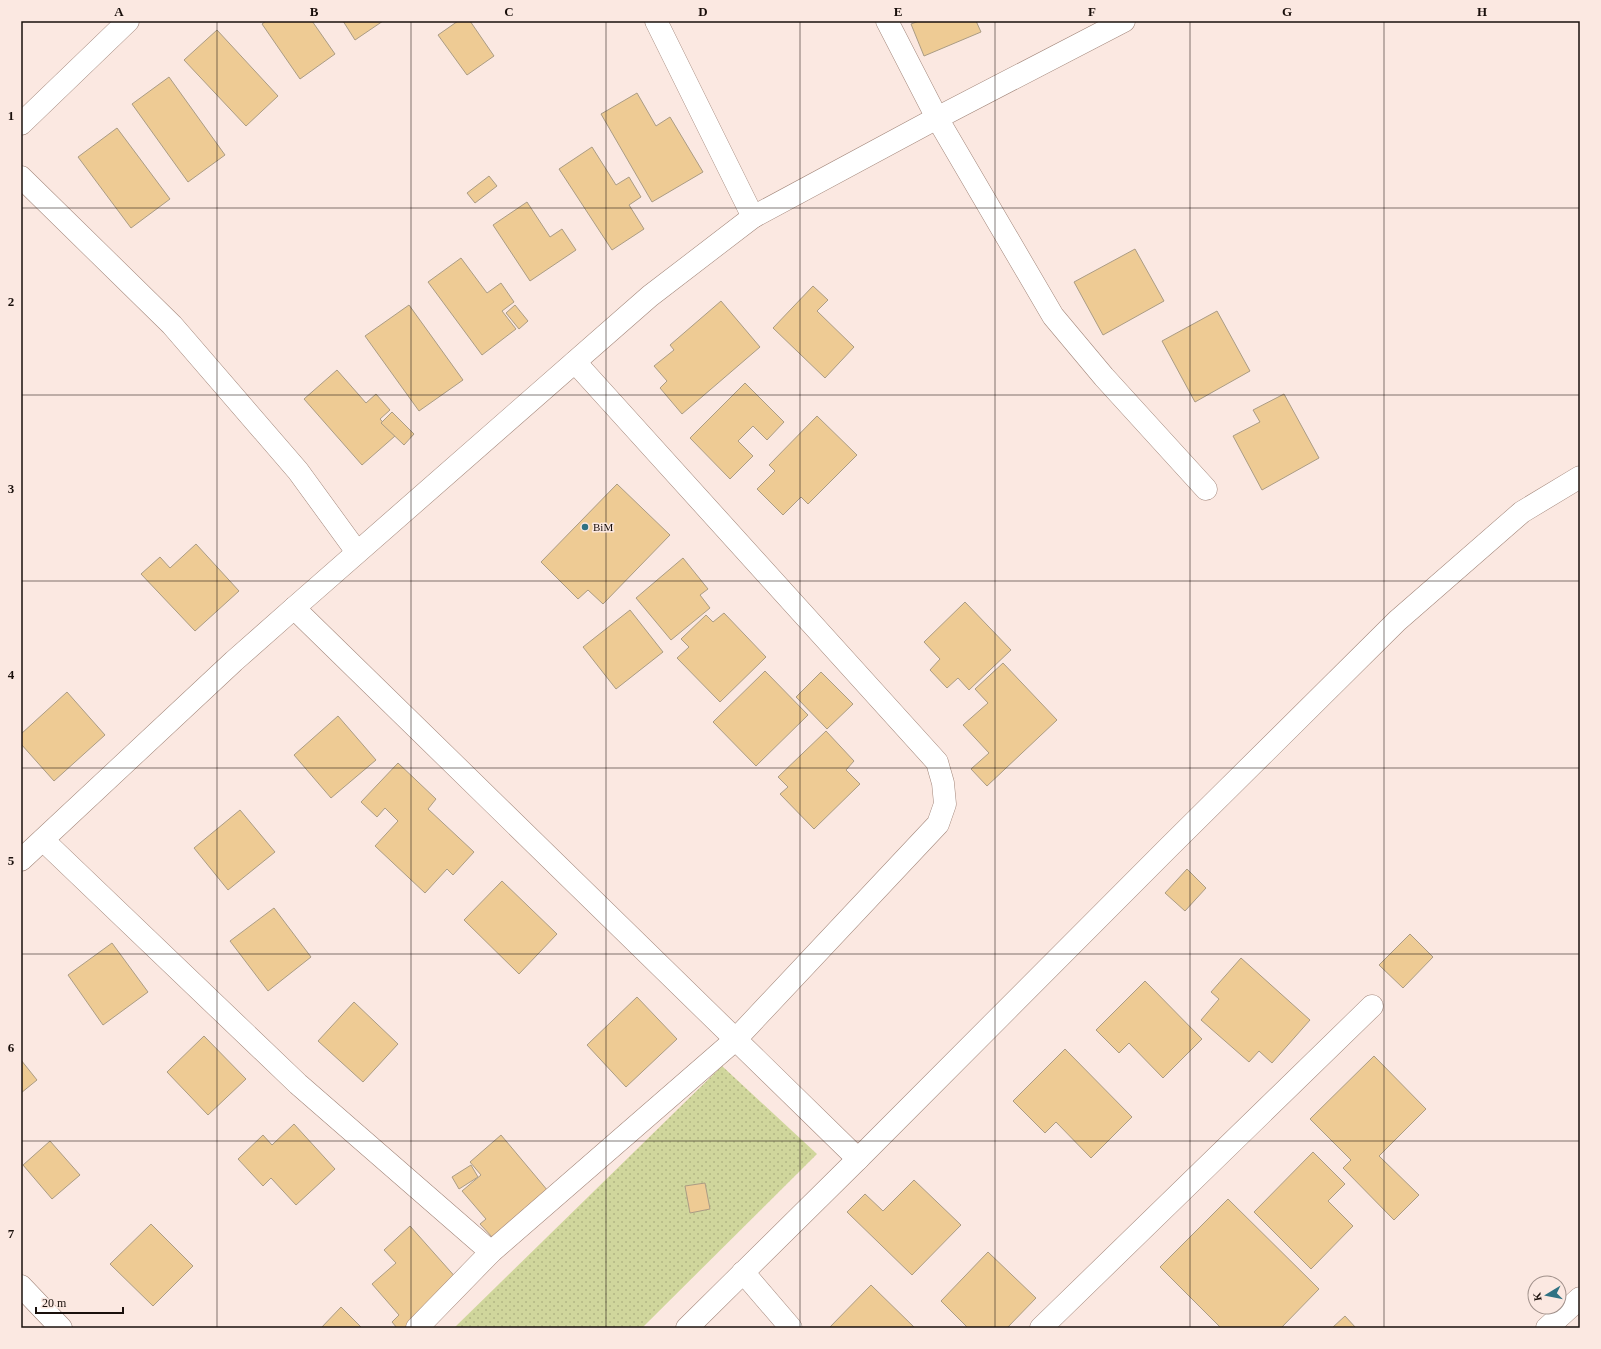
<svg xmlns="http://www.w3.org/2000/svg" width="1601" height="1349" font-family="'Times New Roman',serif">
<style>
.grass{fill:url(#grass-dots)}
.building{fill:#eecb94;stroke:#ab9c84}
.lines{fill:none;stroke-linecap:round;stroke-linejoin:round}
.minor-casing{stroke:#a2867a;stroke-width:23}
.major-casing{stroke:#a2867a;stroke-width:23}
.minor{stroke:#fff;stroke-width:22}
.major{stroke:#fff;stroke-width:22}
.grid{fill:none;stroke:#190f0b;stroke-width:1;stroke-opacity:0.55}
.poi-dot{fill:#2f7283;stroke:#fbe8e1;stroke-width:1.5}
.labels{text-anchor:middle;stroke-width:3;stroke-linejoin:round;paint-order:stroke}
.poi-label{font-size:11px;fill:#190f0b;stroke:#fbe8e1;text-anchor:start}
.neatline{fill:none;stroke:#190f0b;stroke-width:1.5}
.grid-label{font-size:13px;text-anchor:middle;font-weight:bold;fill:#190f0b}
</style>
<defs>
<pattern id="grass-dots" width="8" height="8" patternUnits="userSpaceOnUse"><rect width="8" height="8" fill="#d0d69c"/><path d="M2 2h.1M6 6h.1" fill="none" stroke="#b2b685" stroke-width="1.8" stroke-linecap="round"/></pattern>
</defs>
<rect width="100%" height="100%" fill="#fbe8e1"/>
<path class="grass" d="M722,1066L817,1154L642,1328H454Z"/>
<g class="building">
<path d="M266,21H312L335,54L300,79L262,24Z"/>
<path d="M343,21H383L355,40Z"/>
<path d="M458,21H470L494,56L467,75L438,35Z"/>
<path d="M919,21H976L981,32L924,56L911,24Z"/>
<path d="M217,30L278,96L246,126L184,60Z"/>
<path d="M169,77L225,155L188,182L132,104Z"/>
<path d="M637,93L656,126L670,117L703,172L652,202L601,114Z"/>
<path d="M117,128L170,199L131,228L78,157Z"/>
<path d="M592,147L616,185L629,177L641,197L629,205L644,229L612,250L559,169Z"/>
<path d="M489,176L497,186L475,203L467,193Z"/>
<path d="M527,202L550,237L562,229L576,250L530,281L493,225Z"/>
<path d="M1135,249L1164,301L1103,335L1074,282Z"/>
<path d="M461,258L487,293L501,283L514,302L502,311L516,329L482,355L428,282Z"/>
<path d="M813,286L828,300L817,311L854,347L825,378L773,328Z"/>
<path d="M721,301L760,347L682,414L660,388L667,381L654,366L674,350L670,345Z"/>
<path d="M409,305L463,380L419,411L365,336Z"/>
<path d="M515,305L528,321L519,329L506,313Z"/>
<path d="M1217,311L1250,371L1195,402L1162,341Z"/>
<path d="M337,370L366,403L376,394L390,410L380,419L395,436L362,465L304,399Z"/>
<path d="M745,383L784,422L767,440L753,426L738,441L753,456L730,479L690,438Z"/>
<path d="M1284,394L1319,458L1262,490L1233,436L1260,422L1253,410Z"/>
<path d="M392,412L414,434L404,445L381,423Z"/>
<path d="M817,416L857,455L808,504L801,497L783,515L757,489L775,471L769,465Z"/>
<path d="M617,484L670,535L603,604L588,590L578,599L541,562Z"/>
<path d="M196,544L239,591L195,631L141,574L160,557L170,568Z"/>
<path d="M683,558L708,589L700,595L710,608L671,640L636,598Z"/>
<path d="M965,602L1011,650L969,690L958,678L947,688L930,670L940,659L924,642Z"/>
<path d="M630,610L663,652L616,689L583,647Z"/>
<path d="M724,613L766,657L720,702L677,658L689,647L681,639L706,615L713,622Z"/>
<path d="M1003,663L1057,720L987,786L971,769L989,753L963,725L988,703L975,689Z"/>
<path d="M765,671L808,715L756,766L713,722Z"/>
<path d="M821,672L853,704L827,729L796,697Z"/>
<path d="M67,692L105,735L54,781L21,744V734Z"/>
<path d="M338,716L376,760L331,798L294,755Z"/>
<path d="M826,731L854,761L846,770L860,784L814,829L780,794L788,787L778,777Z"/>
<path d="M398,763L436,799L428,809L474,852L453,875L447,869L425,893L375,846L398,821L385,808L377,817L361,802Z"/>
<path d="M240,810L275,852L228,890L194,848Z"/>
<path d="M1187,869L1206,888L1185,911L1165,893Z"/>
<path d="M502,881L557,934L519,974L464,920Z"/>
<path d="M274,908L311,957L268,991L230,941Z"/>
<path d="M1410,934L1433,957L1403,988L1379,965Z"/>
<path d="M112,943L148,992L103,1025L68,975Z"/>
<path d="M1241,958L1310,1020L1272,1063L1259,1051L1249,1062L1201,1020L1219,999L1211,992Z"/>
<path d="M1145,981L1202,1039L1163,1078L1129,1043L1119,1053L1096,1030Z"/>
<path d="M637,997L677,1039L626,1087L587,1045Z"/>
<path d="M354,1002L398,1044L363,1082L318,1041Z"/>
<path d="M204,1036L246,1079L208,1115L167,1072Z"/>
<path d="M1065,1049L1132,1117L1091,1158L1056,1122L1045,1133L1013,1101Z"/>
<path d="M1374,1056L1426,1109L1379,1156L1419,1195L1394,1220L1343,1168L1351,1160L1310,1119Z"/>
<path d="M21,1060L37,1080L21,1093Z"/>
<path d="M294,1124L335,1169L296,1205L271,1178L263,1186L238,1159L263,1135L272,1145Z"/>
<path d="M501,1135L548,1191L493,1238L480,1224L486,1219L462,1191L481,1175L470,1162Z"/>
<path d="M50,1141L80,1175L52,1199L23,1165Z"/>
<path d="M1313,1152L1345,1184L1328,1201L1353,1226L1311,1269L1254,1212Z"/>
<path d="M471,1165L478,1177L459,1189L452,1177Z"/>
<path d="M914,1180L961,1225L912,1275L847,1212L865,1194L883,1211Z"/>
<path d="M705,1183L710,1209L690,1213L685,1186Z"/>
<path d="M1228,1199L1319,1289L1281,1328H1221L1160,1267Z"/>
<path d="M151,1224L193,1266L153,1306L110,1264Z"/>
<path d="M410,1226L458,1280L422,1328H397L392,1322L399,1315L372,1284L396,1263L384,1250Z"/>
<path d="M988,1252L1036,1298L1007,1328H968L941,1301Z"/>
<path d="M871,1285L915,1328H829Z"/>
<path d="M341,1307L362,1328H321Z"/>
<path d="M1345,1316L1356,1328H1332Z"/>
</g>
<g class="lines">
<g class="minor-casing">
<g id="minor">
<path d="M656,21L753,217"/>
<path d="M887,21L937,118L1053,316L1104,377L1206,489"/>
<path d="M21,124L128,21"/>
<path d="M21,177L172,325L298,471L357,552"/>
<path d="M294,608L858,1159"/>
<path d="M43,840L298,1084L491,1252"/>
<path d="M21,860L234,661L294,608L650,296L753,217L937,118L1124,21"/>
<path d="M743,1272L791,1328"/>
<path d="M417,1328L491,1252L735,1040L938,824L945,804L943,783L937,762L575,362"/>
<path d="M687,1328L858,1159L1168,848L1397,621L1522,512L1580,477"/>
<path d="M1041,1328L1372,1006"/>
<path d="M1547,1328L1580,1298"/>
</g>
</g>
<g class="major-casing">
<path id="major" d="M21,1286L61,1328"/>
</g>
<use href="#minor" class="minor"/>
<use href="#major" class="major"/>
</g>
<path class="grid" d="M217,21V1328M411,21V1328M606,21V1328M800,21V1328M995,21V1328M1190,21V1328M1384,21V1328M21,208H1580M21,395H1580M21,581H1580M21,768H1580M21,954H1580M21,1141H1580"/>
<circle class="poi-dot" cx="585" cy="527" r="4"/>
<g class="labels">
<g class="poi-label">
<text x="593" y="531">BiM</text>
</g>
</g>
<rect width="1601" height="1349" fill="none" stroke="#fbe8e1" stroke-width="44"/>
<g transform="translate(1547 1295) rotate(260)"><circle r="19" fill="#fbe8e1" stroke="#a1918b"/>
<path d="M0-3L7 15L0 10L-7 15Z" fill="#2f7283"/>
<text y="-6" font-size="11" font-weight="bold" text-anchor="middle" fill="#190f0b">K</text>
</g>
<path d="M36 1307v6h87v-6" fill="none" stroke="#190f0b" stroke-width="2"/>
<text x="42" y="1307" font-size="12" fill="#190f0b" stroke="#fbe8e1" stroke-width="3" paint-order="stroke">20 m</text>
<rect x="22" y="22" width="1557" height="1305" class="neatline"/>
<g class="grid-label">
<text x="119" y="16">A</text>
<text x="314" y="16">B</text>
<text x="509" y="16">C</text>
<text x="703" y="16">D</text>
<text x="898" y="16">E</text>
<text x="1092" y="16">F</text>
<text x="1287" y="16">G</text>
<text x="1482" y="16">H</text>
<text x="11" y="120">1</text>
<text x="11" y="306">2</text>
<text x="11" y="493">3</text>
<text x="11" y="679">4</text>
<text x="11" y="865">5</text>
<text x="11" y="1052">6</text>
<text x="11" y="1238">7</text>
</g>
</svg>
